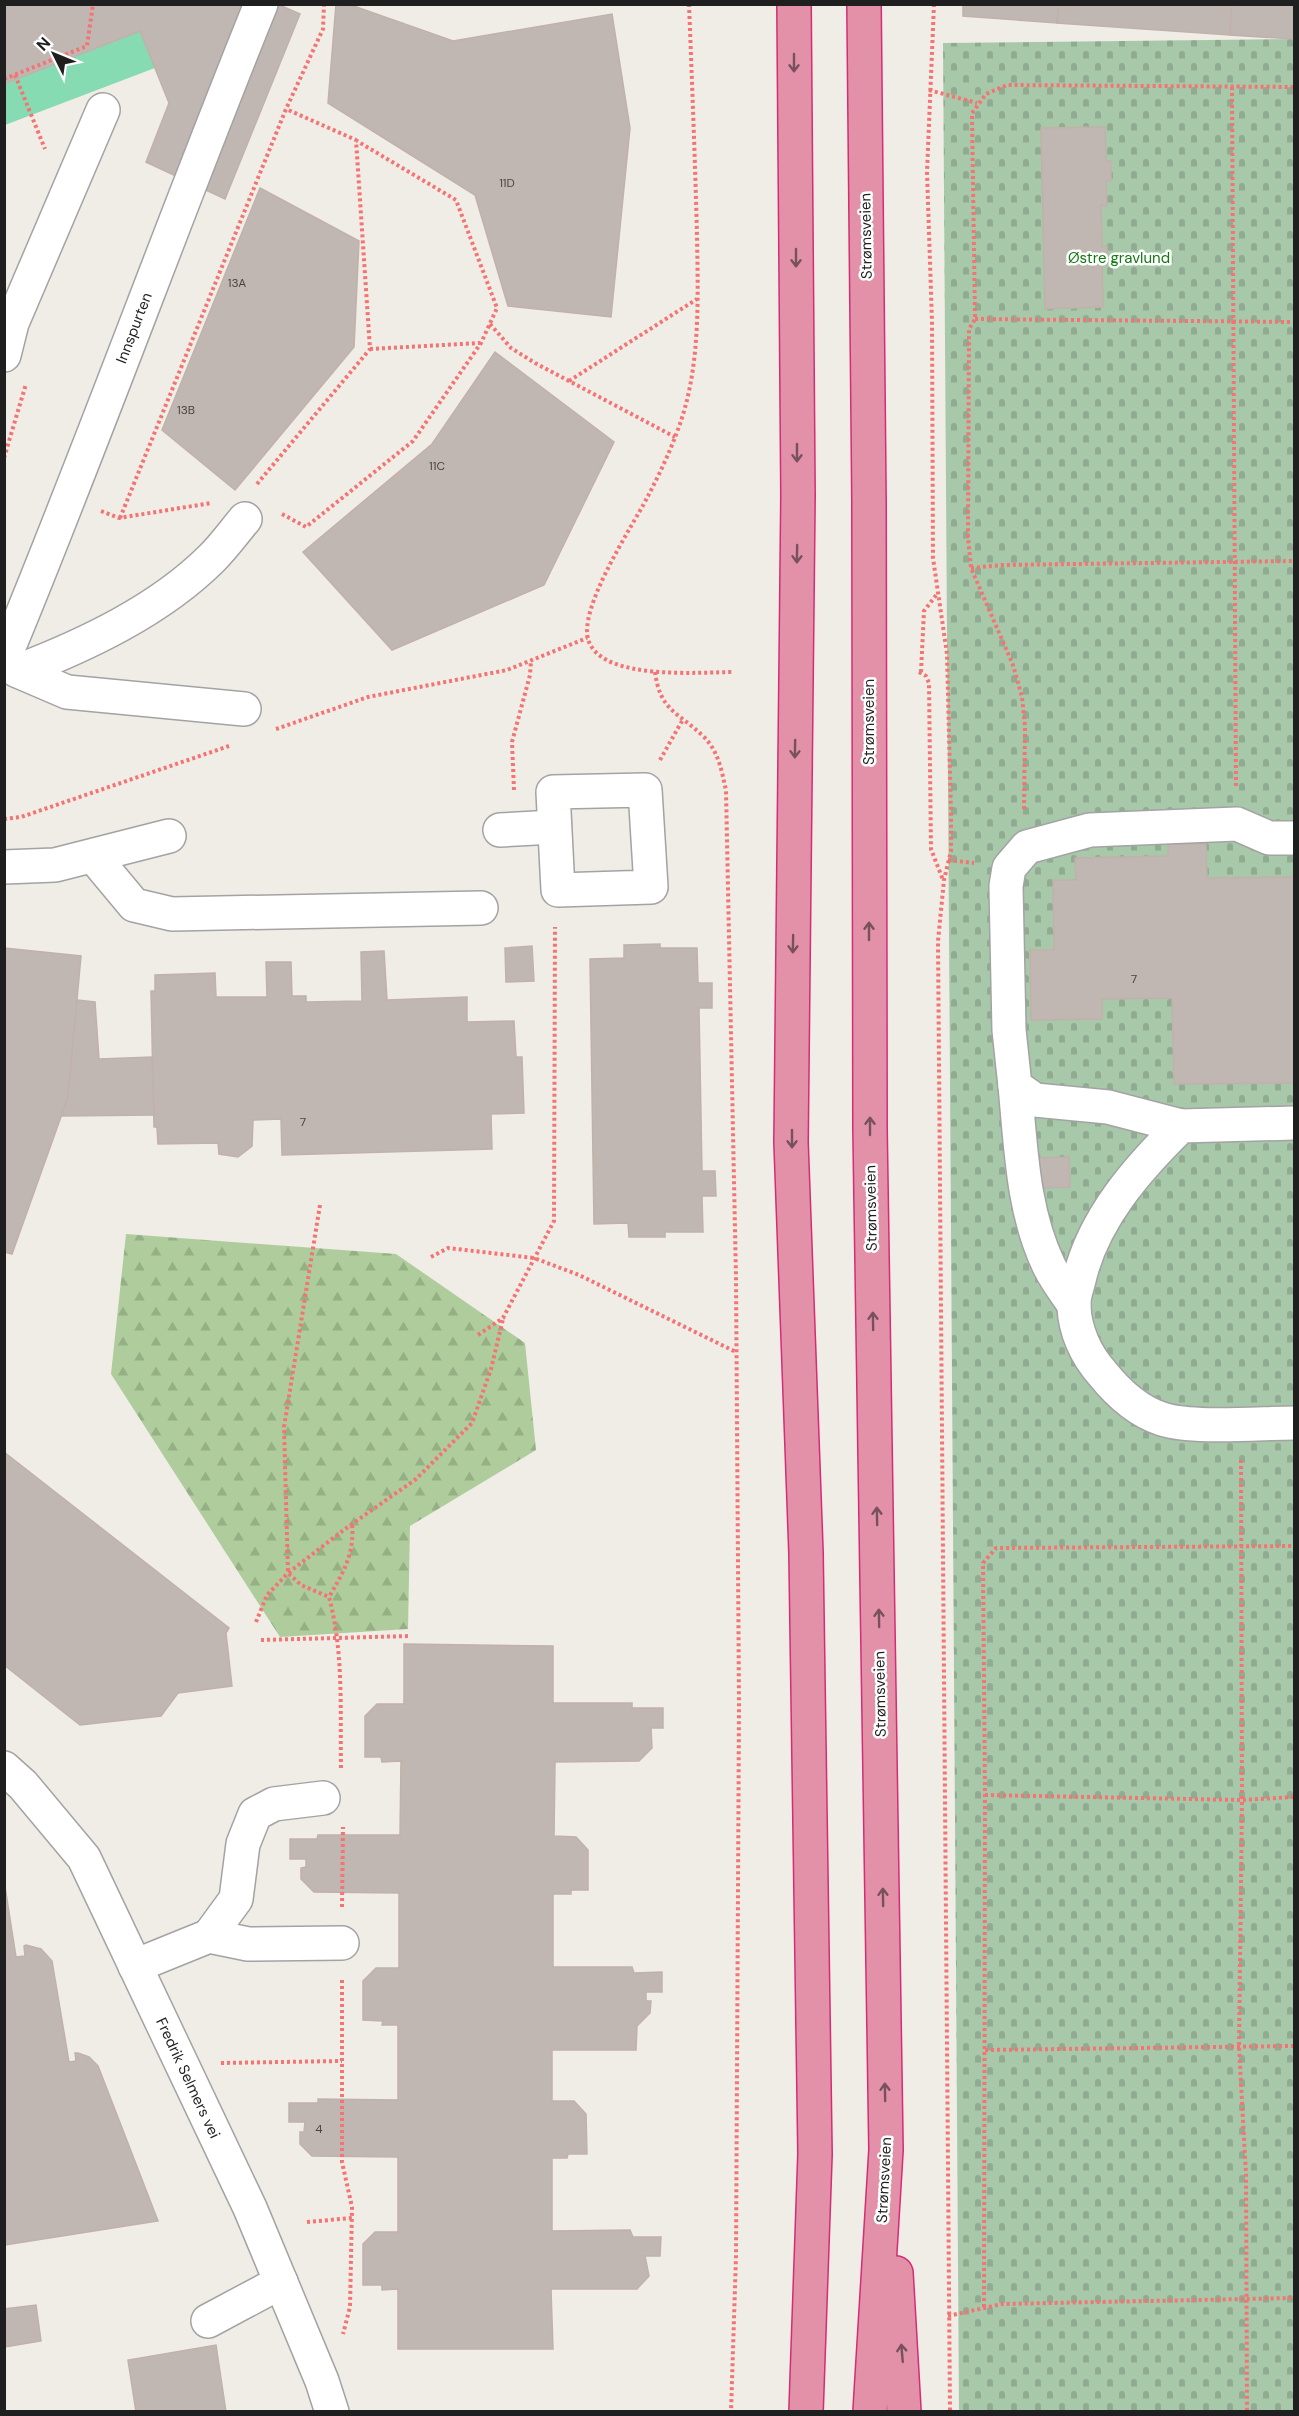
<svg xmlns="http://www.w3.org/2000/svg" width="1299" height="2416" font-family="'DM Sans',sans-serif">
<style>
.forest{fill:url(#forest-firs)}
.cemetery{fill:url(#cemetery-stones)}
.pitch{fill:#87dbb3}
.building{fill:#c0b7b3;stroke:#c1b1a9;stroke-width:1.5}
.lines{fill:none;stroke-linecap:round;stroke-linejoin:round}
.minor-casing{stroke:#a3a3a3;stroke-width:36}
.highway-casing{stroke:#d42d75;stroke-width:36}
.path{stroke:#f47473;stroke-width:4;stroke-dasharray:3 3;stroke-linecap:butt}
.minor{stroke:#fff;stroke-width:33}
.highway{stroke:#e391a8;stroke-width:33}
.oneway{stroke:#77525d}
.labels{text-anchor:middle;stroke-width:5;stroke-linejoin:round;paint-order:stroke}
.number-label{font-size:12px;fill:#474544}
.street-label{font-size:15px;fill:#1f1f1f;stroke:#fff}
.park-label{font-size:15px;fill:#117a10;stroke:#fff}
</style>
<defs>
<pattern id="forest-firs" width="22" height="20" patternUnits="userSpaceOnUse" patternTransform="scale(1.5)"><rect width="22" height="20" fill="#afcd9c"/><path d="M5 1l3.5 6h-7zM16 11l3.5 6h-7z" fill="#96b086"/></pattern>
<pattern id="cemetery-stones" width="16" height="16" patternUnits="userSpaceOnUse" patternTransform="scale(1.5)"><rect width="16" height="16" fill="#a8c8aa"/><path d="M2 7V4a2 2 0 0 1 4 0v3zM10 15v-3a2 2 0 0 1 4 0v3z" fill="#90ab92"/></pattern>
</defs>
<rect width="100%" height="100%" fill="#f0ece6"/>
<path class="forest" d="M126,1234L396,1254L525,1343L536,1450L410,1526L408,1629L280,1637L111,1374Z"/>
<path class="cemetery" d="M1294,39V2411H959L943,43Z"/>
<path class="pitch" d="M5,5L257,29L5,125Z"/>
<g class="building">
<path d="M4,4H277L300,14L225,199L146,162L169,103L140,31L4,84Z"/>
<path d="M336,4H348L453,41L612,14L630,128L611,317L508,306L475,195L328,103Z"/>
<path d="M963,4H1059L1057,23L963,16Z"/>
<path d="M1059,4H1232L1230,35L1057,23Z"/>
<path d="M1232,4H1294V39L1230,35Z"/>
<path d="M1105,127L1106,161H1111V181H1106L1107,206L1101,205L1102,246H1107L1108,263L1102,264L1103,307L1045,309L1041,128Z"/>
<path d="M260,188L359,241L354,347L235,490L162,430Z"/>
<path d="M495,352L614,442L544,585L392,650L303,552L432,444Z"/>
<path d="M1168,844H1206L1207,878L1294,877V1083L1174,1084L1172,998L1102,999V1019L1031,1020L1030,950H1054L1053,880H1076L1075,858L1168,856Z"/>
<path d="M660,944V948H697L698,983H712V1008H699L702,1171H715L716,1196H702L703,1232H665V1237H629L628,1223L594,1224L590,959L624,958V945Z"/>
<path d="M532,946L534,981L506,982L505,948Z"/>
<path d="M4,948L81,956L68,1097L12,1254L4,1252Z"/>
<path d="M384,951L387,1000L467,997V1022L514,1021L516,1057H522L524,1113L491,1114L492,1149L282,1155L281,1119L253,1120L252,1146L238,1157L219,1154L218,1143L158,1144L157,1127H154L151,991H155V975L215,973L216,997H267L266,962H291L292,996H306V1002L362,1001L361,952Z"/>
<path d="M77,1000L95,1002L99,1059L152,1057L154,1115L61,1116L68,1097Z"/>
<path d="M1069,1157L1070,1187L1040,1188L1039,1158Z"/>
<path d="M4,1452L229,1628L226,1633L232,1686L178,1693L161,1716L80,1725L4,1665Z"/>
<path d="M404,1644L553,1646V1703H632V1708H663V1728H651L652,1748L639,1761L555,1762L554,1836L576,1837L588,1850V1890H571V1894H553V1967H632L634,1973L662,1972V1992H646V2001H651L650,2013L637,2026L636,2050H552V2101H574L586,2114L587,2154H568L567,2158H552V2231L630,2230L633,2237H661L660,2256H645L649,2276L637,2289H551L553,2349H398V2289L382,2290V2285H363V2244L375,2232H398V2157L312,2156L300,2144V2132H304L305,2122H289V2103H318V2099L398,2100V2025H382L383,2021L363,2020V1981L376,1968H399V1893L314,1892L301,1879V1868L306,1867V1859H290V1839H317L318,1835H400L401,1761L382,1762L381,1757H365V1716L377,1704H404Z"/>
<path d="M4,1880L16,1957L25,1956L24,1946L26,1945L41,1949L52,1961L69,2062L76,2061L75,2053H78L89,2057L98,2066L158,2221L4,2245Z"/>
<path d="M36,2305L41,2341L4,2347V2309Z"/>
<path d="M216,2345L226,2412H136L128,2360Z"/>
</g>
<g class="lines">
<g class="minor-casing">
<g id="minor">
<path d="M4,355L12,323L103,110"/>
<path d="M4,650L11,642C98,431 175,216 261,4"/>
<path d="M4,664L18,671C86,645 160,610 212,558C224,546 234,532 245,519"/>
<path d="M18,671L67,692L244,709"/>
<path d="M645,790L651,887L558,890L553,792Z"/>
<path d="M500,830L554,827"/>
<path d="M94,857L134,905L172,914L481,908"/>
<path d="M4,867L55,865L169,836"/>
<path d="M1015,1086C1021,1146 1022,1210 1049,1266C1056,1280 1066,1293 1074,1305"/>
<path d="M1294,1123L1181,1126C1137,1169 1093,1219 1079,1280C1077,1288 1073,1298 1074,1307C1075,1331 1086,1355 1102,1373C1118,1393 1137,1411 1162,1419C1192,1429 1261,1423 1294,1423"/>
<path d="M1181,1126L1108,1107L1035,1100L1015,1086L1009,1030L1006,886L1009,868L1027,847L1090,830L1237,824L1269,838H1294"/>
<path d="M4,1768L23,1785L84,1858L250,2208L322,2381L332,2412"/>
<path d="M209,1936L236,1899L243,1844L255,1814L274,1804L323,1798"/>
<path d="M135,1966L209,1936L248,1944L342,1943"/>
<path d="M208,2321L281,2282"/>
</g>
</g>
<g class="highway-casing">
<g id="highway">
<path d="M794,4L798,495L791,1142L806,1553L815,2154L806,2412"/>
<path d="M864,4L869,501L870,1129L886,2150L870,2412"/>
<path d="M896,2273L904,2412"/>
</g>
</g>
<g class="path">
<path d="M689,4C692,81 695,158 697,235C698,300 701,370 677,432C669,454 658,477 647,498C632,527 576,611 589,642C605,681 700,672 734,672"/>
<path d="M934,4L927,172L932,322L933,558L947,654L951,813V851L944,880L938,941L950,2412"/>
<path d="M15,75L45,149"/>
<path d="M4,79L87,46L93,4"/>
<path d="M1232,87L1236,788"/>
<path d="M929,90L977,103"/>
<path d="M975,319L1294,322"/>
<path d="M490,324L511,348L535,363L675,437"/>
<path d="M370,349L480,343"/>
<path d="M569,381L697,299"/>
<path d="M4,458L26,384"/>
<path d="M257,484L370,349L356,140L286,109"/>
<path d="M101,511L119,518L211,503"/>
<path d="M282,514L306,527L413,441L481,343L497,308L456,200L357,141"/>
<path d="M120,518L286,109L323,29L324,4"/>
<path d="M971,568L1002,565L1294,561"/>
<path d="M655,672C660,711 678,712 703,736C718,750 722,771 726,791L736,1278L739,1705L736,2256L731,2412"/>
<path d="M919,672L926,676L929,683L931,849L943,880"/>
<path d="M921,672L924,611L937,594"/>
<path d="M276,729L368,697L507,670L587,638"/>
<path d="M660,760L682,721"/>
<path d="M514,790L512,742L530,675L531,661"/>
<path d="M1024,809L1025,726L1022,697L1013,665L971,568L968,537L969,329L975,319L972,113L986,94L1007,85L1294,87"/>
<path d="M4,819L21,817L229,746"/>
<path d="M948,860L974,863"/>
<path d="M320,1205L284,1427L288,1573L301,1585L329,1597"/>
<path d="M431,1257L448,1248L534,1258L579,1275L736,1352"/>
<path d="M478,1335L503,1318L554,1221L555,927"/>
<path d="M1241,1460L1242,1800L1239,2046L1246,2175L1247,2412"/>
<path d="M256,1622L267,1595L288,1573L345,1529L416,1479L472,1423L491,1369L503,1319"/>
<path d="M261,1640L410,1636"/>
<path d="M341,1768C340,1711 344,1653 329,1597C343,1573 355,1553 352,1524"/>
<path d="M985,1795L1242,1800L1294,1797"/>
<path d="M342,1907L343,1827"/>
<path d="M342,1980V2162L352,2207L350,2307L343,2334"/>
<path d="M985,2050L1294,2046"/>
<path d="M221,2063L342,2061"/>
<path d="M307,2222L352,2218"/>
<path d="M984,2307L985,1795L983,1563L996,1548L1294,1546"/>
<path d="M948,2316L1002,2304L1294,2298"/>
</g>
<use href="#minor" class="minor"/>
<use href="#highway" class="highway"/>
</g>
<defs><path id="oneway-shaft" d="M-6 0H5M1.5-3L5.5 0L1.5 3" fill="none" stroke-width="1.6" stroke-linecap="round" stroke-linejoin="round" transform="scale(1.5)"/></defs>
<g class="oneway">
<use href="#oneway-shaft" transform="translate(794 63) rotate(90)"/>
<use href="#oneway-shaft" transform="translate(796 258) rotate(90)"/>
<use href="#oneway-shaft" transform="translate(797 453) rotate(90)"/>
<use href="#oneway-shaft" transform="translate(797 554) rotate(91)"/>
<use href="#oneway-shaft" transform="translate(795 749) rotate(91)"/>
<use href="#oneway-shaft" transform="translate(869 931) rotate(-90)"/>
<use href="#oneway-shaft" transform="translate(793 944) rotate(91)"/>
<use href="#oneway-shaft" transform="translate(870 1126) rotate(-90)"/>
<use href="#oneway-shaft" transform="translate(792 1139) rotate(90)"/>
<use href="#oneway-shaft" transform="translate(873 1321) rotate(-91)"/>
<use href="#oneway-shaft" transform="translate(877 1516) rotate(-91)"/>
<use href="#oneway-shaft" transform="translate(879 1618) rotate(-91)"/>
<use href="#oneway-shaft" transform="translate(883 1897) rotate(-91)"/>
<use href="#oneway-shaft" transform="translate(885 2092) rotate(-91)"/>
<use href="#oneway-shaft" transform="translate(902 2353) rotate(-95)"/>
</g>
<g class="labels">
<g class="number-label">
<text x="507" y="187">11D</text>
<text x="237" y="287">13A</text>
<text x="186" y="414">13B</text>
<text x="437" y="470">11C</text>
<text x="1134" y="983">7</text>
<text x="303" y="1126">7</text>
<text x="319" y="2133">4</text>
</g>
<g class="street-label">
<text transform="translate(866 236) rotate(-91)" y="5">Strømsveien</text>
<text transform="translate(134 328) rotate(-69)" y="5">Innspurten</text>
<text transform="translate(869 722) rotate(-90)" y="5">Strømsveien</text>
<text transform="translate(871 1208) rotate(-91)" y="5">Strømsveien</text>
<text transform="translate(880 1694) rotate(-91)" y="5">Strømsveien</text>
<text transform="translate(188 2078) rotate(65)" y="5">Fredrik Selmers vei</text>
<text transform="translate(884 2180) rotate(-87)" y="5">Strømsveien</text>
</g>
<g class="park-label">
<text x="1119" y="263">Østre gravlund</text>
</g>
</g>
<rect width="1299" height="2416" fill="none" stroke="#1f1f1f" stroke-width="12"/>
<g transform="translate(54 54) rotate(313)" stroke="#ffffff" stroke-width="4.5" paint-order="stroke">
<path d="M0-4.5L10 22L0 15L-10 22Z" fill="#1f1f1f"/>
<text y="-9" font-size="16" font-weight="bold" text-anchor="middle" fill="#1f1f1f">N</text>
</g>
</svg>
